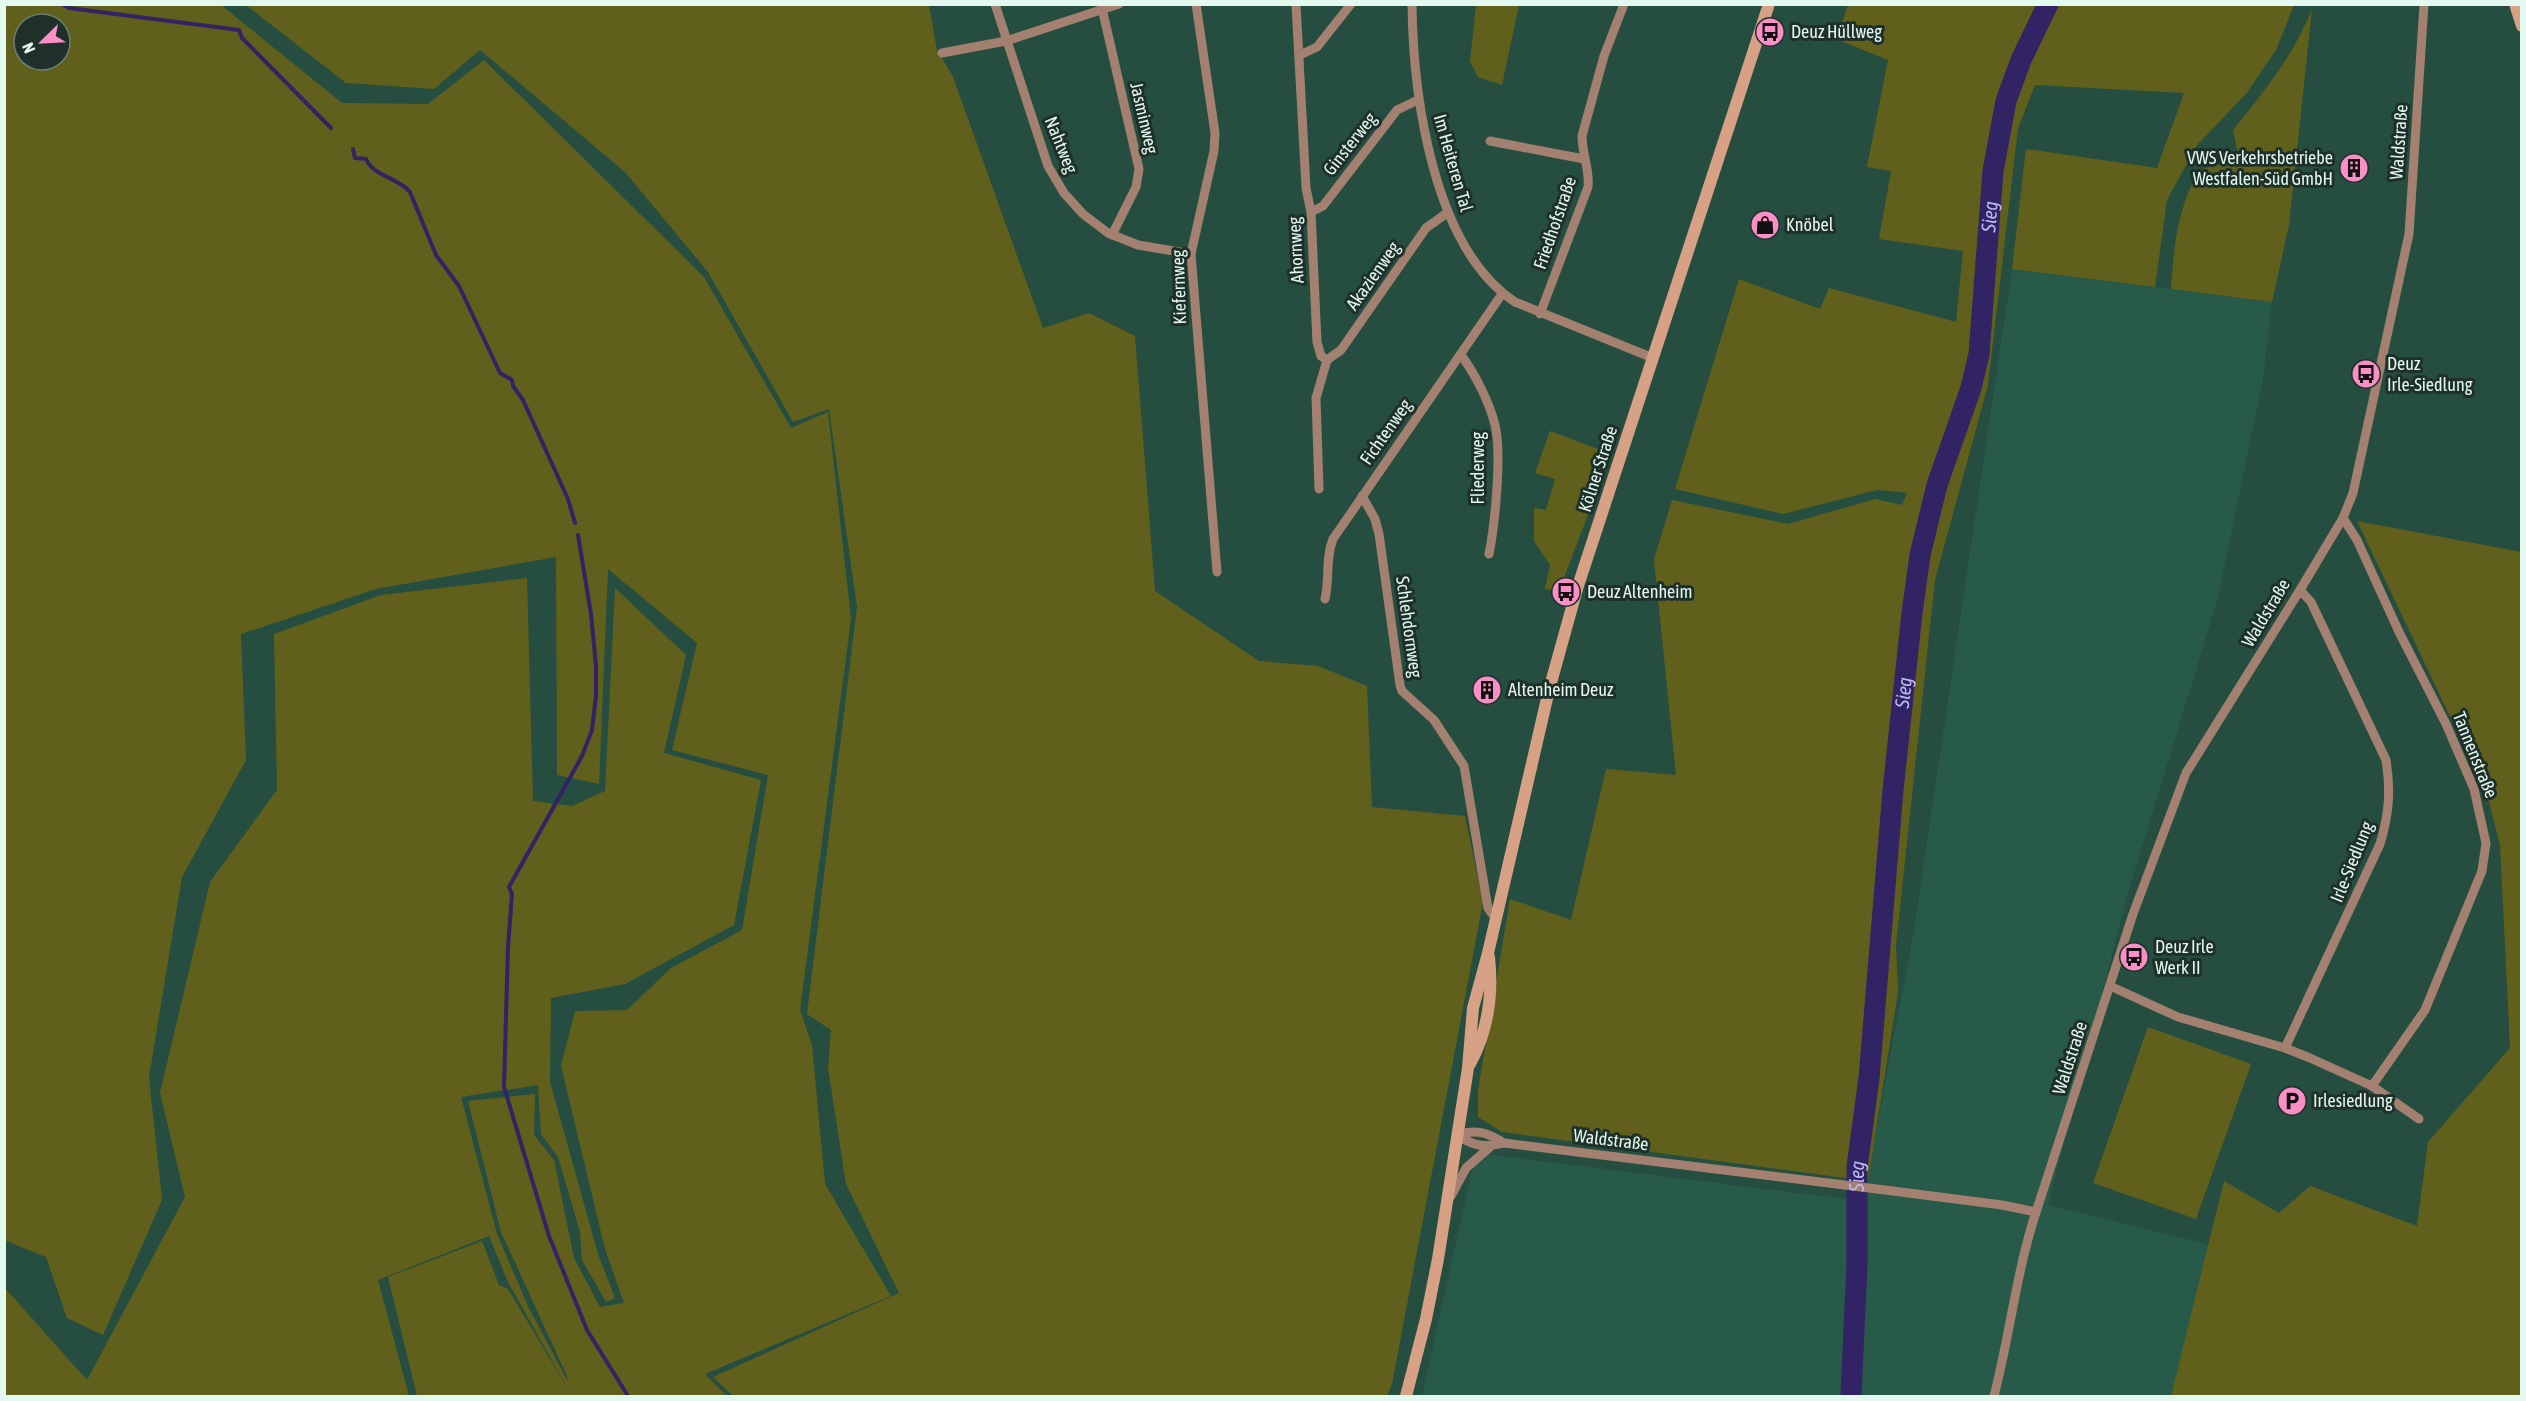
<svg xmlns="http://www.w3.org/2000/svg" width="2526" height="1401" font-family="'Asap Condensed',sans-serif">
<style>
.built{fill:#285a49}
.green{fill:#60601c;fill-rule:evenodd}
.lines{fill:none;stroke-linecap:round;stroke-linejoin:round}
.stream{stroke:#312364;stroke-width:4}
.river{stroke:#312364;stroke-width:21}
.street{stroke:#a3806f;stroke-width:9}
.secondary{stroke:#d6a185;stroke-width:12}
.labels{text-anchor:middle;stroke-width:6;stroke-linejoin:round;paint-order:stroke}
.poi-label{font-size:18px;fill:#e3f9ef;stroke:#1e3029;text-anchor:start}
.street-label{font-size:18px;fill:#e3f9ef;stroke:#1e3029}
.water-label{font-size:20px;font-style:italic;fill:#beb9f5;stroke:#1e3029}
</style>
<rect width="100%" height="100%" fill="#264e40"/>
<path class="built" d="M2012,269L2272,302L2263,379L2218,598L2127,896L2048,1205L2211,1245L2171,1396H1422L1476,1153L1863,1201L1914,930Z"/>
<g class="green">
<path d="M5,4L221,5L342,103L428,104L484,60L704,277L791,428L828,412L851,619L800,1010L812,1045L825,1184L891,1296L705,1374L727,1396H417L388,1277L482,1241L499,1285L508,1289L568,1389L508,1282L489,1236L378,1280L409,1396H5V1288L87,1380L185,1197L160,1093L210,882L277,790L274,634L381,595L527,578L533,801L572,806L605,791L615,588L686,655L664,753L761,780L734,925L625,984L551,998L550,1082L598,1254L615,1298L606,1302L582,1260L580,1232L558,1157L541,1134L538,1085L461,1097L497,1234L528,1306L567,1380V1376L501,1232L468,1101L535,1094L534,1135L554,1160L574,1258L600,1307L624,1303L605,1249L561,1066L575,1011L627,1010L671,968L742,930L768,775L672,750L697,643L608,569L599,784L557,775L556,557L376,589L241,634L246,760L182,877L149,1077L162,1200L103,1335L67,1318L46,1257L4,1240ZM24,24H60V60H24Z"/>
<path d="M246,5H929L937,50L953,77L1043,328L1089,313L1135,336L1155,591L1259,661L1318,666L1367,686L1372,807L1465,816L1483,902L1392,1384L1387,1396H733L713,1377L899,1293L846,1184L828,1068L831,1030L807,1014L857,607L829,409L793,422L708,272L625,172L480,50L434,89L346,83Z"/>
<path d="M1476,5H1519L1502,85L1478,77L1470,61Z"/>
<path d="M1848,5H2294L2276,50L2246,94L2197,145L2167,200L2155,287L2012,269L2026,149L2157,168L2184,93L2035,85L2018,128L1988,385L1935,580L1896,945L1898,992L1868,1181L1502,1132L1478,1117V1090L1510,899L1571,920L1606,769L1676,775L1654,559L1672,500L1788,524L1875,499L1902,505L1907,493L1877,490L1783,514L1675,489L1739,279L1820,309L1829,288L1956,322L1963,251L1879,239L1891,171L1867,167L1888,60L1836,39Z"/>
<path d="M2312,9L2289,225L2272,302L2171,289C2174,245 2177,210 2199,170L2239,159L2233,130C2264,92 2294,55 2312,9Z"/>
<path d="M1550,431L1611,454L1559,591L1545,589L1550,565L1534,541V508L1546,510L1555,479L1535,473Z"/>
<path d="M2357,521L2521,552V1396H2171L2224,1181L2279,1213L2310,1186L2417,1226L2428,1142L2510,1048L2500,845L2487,794Z"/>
<path d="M2148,1027L2251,1064L2196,1219L2093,1183Z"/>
</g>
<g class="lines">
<g class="stream">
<path d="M62,4L69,8L239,30L242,38L331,128"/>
<path d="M353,149L355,158L366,159C373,176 399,178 410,192L436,255L459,286L500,373L512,380L513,386L523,400L568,499L575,523"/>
<path d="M578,535L591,614L596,666V696L592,730L582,756L509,887L512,894L508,947L504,1087L549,1236L587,1330L628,1396"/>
</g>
<path class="river" id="s1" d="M1851,1396L1857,1265V1167L1869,1078L1893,790L1912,613L1920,555L1937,485L1971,388L1979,354L1993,171L2006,101L2021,60L2048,4"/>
<g class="street">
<path d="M995,4L1048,166L1064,193L1083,214L1108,233L1138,245L1191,254"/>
<path d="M1101,4L1139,169L1136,187L1112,235"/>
<path d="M1196,4L1215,133L1214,151L1191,254L1217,572"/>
<path d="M1296,4L1306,188L1311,212L1317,342L1321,356L1327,360L1316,398L1319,489"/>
<path d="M1412,4C1413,95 1433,248 1515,302L1653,358"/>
<path d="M942,53L1006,41L1119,4"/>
<path d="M1300,55L1317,47L1351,4"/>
<path d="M1490,141L1584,159"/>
<path d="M1311,212L1323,206L1397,110L1418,100"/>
<path d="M1540,314L1588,187C1590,170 1582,154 1582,136L1604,56L1624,4"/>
<path d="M1461,355C1475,374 1489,401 1495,425C1502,453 1495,524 1489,554"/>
<path d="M1327,360L1341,350L1426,228L1447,213"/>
<path d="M1362,496L1375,519L1379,534L1400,685L1402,691L1434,720L1464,766L1488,908L1496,919"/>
<path d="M2343,518L2357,540L2399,632L2446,724L2474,789L2486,843L2482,871L2425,1010L2372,1086"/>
<path d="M1325,599C1330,578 1325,559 1333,539L1502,294"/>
<path d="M2110,986L2178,1017L2285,1048L2310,1058L2372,1086L2419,1119"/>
<path d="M2285,1048L2380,844C2389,814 2391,791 2386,760L2311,602L2300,590"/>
<path d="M1457,1135C1473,1146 1484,1148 1504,1143L1885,1190L2002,1205L2036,1212L2133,914L2186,773L2300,590L2343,518L2353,493L2409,234L2424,4"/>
<path d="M1457,1135C1476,1129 1487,1132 1504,1143"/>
<path d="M1451,1196L1466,1168L1490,1147"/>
<path d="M1994,1396C2010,1335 2016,1273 2036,1212"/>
</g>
<g class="secondary">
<path d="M2515,4L2522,26"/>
<path d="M1470,1064C1488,1031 1493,994 1489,957"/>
<path d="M1406,1396L1426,1319L1438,1259L1468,1068L1473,1008L1488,953L1549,690L1577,589L1769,4"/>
</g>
</g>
<defs>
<g id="bus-disc" transform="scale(1.5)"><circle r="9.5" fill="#fa8fc7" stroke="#1e3029"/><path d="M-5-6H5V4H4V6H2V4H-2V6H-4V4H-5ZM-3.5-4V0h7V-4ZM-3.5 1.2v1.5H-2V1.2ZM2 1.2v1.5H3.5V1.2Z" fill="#111"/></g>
<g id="building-disc" transform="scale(1.5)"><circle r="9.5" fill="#fa8fc7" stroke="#1e3029"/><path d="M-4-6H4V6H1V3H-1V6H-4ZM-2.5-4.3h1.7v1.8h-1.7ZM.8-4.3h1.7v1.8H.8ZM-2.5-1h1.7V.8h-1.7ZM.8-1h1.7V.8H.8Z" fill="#111"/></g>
<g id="shop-disc" transform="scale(1.5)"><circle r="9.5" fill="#fa8fc7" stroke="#1e3029"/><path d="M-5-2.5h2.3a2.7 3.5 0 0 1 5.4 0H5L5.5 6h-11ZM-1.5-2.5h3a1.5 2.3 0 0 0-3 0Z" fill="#111"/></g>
<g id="parking-disc" transform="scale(1.5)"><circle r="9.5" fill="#fa8fc7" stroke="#1e3029"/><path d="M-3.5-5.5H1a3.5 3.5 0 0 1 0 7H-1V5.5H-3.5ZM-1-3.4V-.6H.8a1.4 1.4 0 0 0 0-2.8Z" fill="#111"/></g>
</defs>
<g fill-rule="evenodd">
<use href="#bus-disc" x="1770" y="32"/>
<use href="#building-disc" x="2354" y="168"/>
<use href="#shop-disc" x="1765" y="225"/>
<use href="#bus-disc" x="2366" y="374"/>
<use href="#bus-disc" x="1566" y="592"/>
<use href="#building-disc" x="1487" y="690"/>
<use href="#bus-disc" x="2134" y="957"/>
<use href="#parking-disc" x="2292" y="1101"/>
</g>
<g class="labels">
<g class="poi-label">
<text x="1791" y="38">Deuz Hüllweg</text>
<text x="2333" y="164" text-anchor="end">VWS Verkehrsbetriebe<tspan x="2333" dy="21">Westfalen-Süd GmbH</tspan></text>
<text x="1786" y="231">Knöbel</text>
<text x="2387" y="370">Deuz<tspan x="2387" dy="21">Irle-Siedlung</tspan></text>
<text x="1587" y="598">Deuz Altenheim</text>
<text x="1508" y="696">Altenheim Deuz</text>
<text x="2155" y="953">Deuz Irle<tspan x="2155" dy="21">Werk II</tspan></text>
<text x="2313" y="1107">Irlesiedlung</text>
</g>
<g class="street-label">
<text transform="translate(1144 118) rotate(77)" y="6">Jasminweg</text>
<text transform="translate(2399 142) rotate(-86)" y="6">Waldstraße</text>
<text transform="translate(1350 144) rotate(-52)" y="6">Ginsterweg</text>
<text transform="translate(1061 145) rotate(68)" y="6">Nahtweg</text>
<text transform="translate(1453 163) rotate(74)" y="6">Im Heiteren Tal</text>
<text transform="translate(1555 223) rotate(-71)" y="6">Friedhofstraße</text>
<text transform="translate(1296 250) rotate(-93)" y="6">Ahornweg</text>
<text transform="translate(1373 276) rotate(-55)" y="6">Akazienweg</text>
<text transform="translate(1179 287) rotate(-92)" y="6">Kiefernweg</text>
<text transform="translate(1386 432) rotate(-55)" y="6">Fichtenweg</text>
<text transform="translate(1478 468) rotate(-90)" y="6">Fliederweg</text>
<text transform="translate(1598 469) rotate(-72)" y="6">Kölner Straße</text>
<text transform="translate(2266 613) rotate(-59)" y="6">Waldstraße</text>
<text transform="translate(1409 627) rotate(82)" y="6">Schlehdornweg</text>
<text transform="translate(2475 755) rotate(68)" y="6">Tannenstraße</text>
<text transform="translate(2352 862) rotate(-68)" y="6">Irle-Siedlung</text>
<text transform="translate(2070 1058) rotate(-72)" y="6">Waldstraße</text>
<text transform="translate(1611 1140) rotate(7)" y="6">Waldstraße</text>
</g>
<g class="water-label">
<text dy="7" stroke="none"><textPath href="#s1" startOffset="1192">Sieg</textPath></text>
<text dy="7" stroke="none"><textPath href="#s1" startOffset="706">Sieg</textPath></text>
<text dy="7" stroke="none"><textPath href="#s1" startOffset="220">Sieg</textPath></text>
</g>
</g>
<rect width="2526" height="1401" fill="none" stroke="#e3f9ef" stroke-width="12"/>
<g transform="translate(42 42) rotate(246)"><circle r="28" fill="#1e3029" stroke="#6d8078" stroke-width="1.5"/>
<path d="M0-4.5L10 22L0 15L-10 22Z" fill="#fa8fc7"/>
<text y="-9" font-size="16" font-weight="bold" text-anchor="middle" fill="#e3f9ef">N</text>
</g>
</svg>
